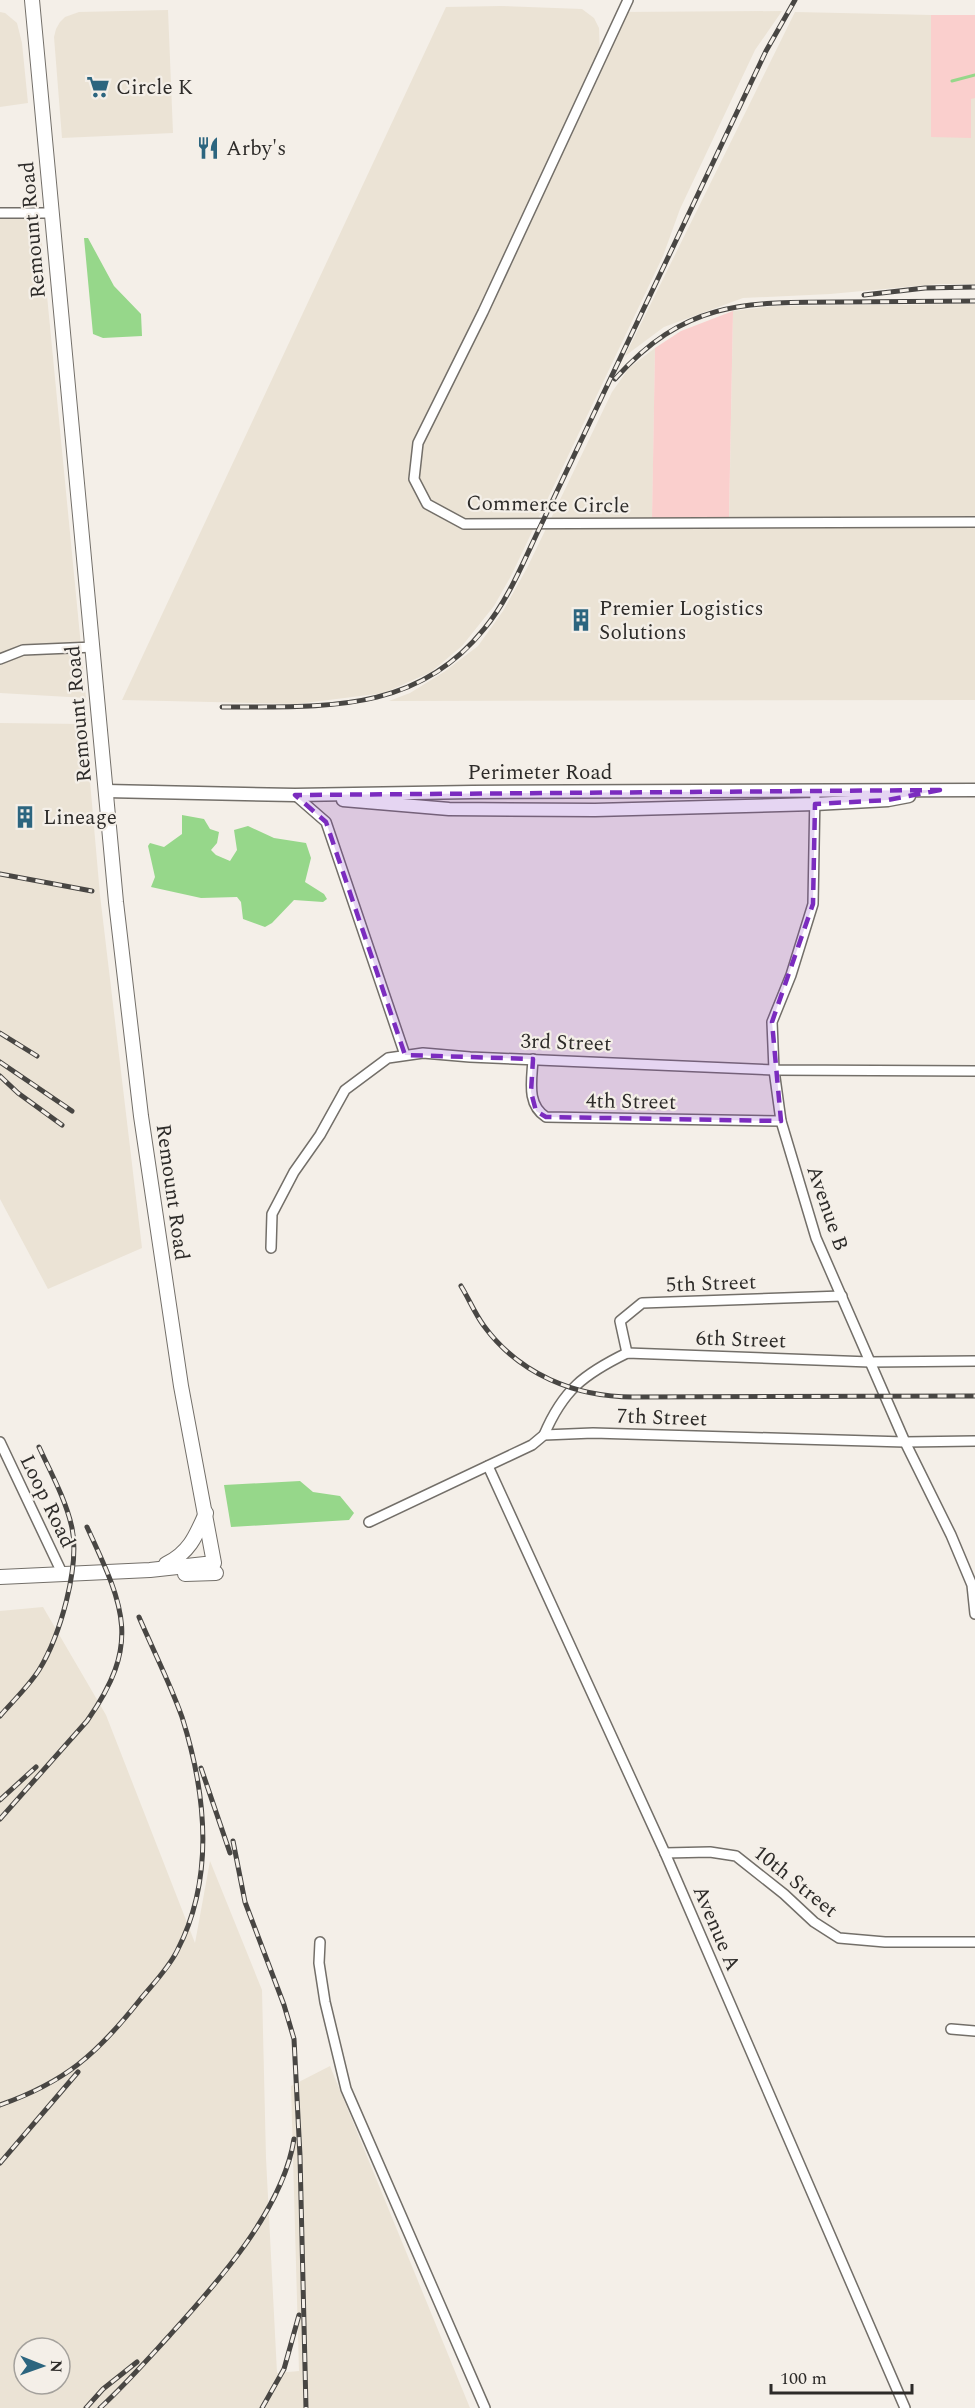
<svg xmlns="http://www.w3.org/2000/svg" width="975" height="2408" font-family="Spectral,serif">
<style>
.built{fill:#ebe3d5;fill-rule:evenodd}
.green{fill:#facfcd}
.water{fill:#96d78a}
.lines{fill:none;stroke-linecap:round;stroke-linejoin:round}
.stream{stroke:#96d78a;stroke-width:3}
.minor-casing{stroke:#736f69;stroke-width:12}
.tertiary-casing{stroke:#736f69;stroke-width:15}
.secondary-casing{stroke:#736f69;stroke-width:16}
.minor{stroke:#fff;stroke-width:9}
.tertiary{stroke:#fff;stroke-width:12}
.secondary{stroke:#fff;stroke-width:14}
.rail-casing{stroke:#484643;stroke-width:5}
.rail{stroke:#f4efe8;stroke-width:3;stroke-dasharray:9;stroke-linecap:butt}
.marked{fill:#7b2cbf;fill-opacity:0.2;stroke:#7b2cbf;stroke-width:4.5;stroke-dasharray:12 8;stroke-linejoin:round}
.labels{text-anchor:middle;stroke-width:4.5;stroke-linejoin:round;paint-order:stroke}
.poi-label{font-size:21px;fill:#2d2b29;stroke:#f4efe8;text-anchor:start}
.street-label{font-size:21px;fill:#2d2b29;stroke:#f4efe8}
</style>
<rect width="100%" height="100%" fill="#f4efe8"/>
<g class="built">
<path d="M501,6L582,9L594,18L599,28L600,58L622,12L782,11L755,50L680,209L663,256L511,576L494,606L462,646L431,672L384,693L297,704L122,700L446,7Z"/>
<path d="M168,10L173,133L62,138L54,37L56,29L60,22L65,17L79,12Z"/>
<path d="M0,12L5,13L17,23L22,43L28,103L0,107Z"/>
<path d="M795,12L931,15V137L971,98H975V284H938L830,294L743,298L664,327L625,356Z"/>
<path d="M0,213H39L86,698L0,693Z"/>
<path d="M975,304V700L389,701L410,693L444,672L478,646L503,611L527,568L612,392L629,368L655,348L652,524L729,523L733,311L775,306Z"/>
<path d="M0,723L85,724L100,895L142,1248L48,1289L0,1199Z"/>
<path d="M43,1607L106,1715L195,1943L210,1861L262,1990L266,2158L277,2373L299,2371L291,2086L330,2066L470,2408H0V1611ZM24,2348H60V2384H24Z"/>
</g>
<g class="green">
<path d="M931,15H975V98L971,99V138L931,137Z"/>
<path d="M733,311L729,518L652,519L655,348L681,331Z"/>
</g>
<g class="water">
<path d="M84,238H88L114,286L141,314L142,336L103,338L93,334Z"/>
<path d="M182,815L204,819L210,829L219,832L217,843L211,850L216,855L230,861L237,850L234,830L248,826L274,838L306,843L311,858L305,882L324,894L327,899L323,902L294,900L272,923L265,927L243,919L241,902L237,897L201,898L151,887L155,877L148,846L150,843L164,847L182,834Z"/>
<path d="M300,1481L313,1492L340,1496L354,1513L349,1520L231,1527L224,1485Z"/>
</g>
<g class="lines">
<path class="stream" d="M952,81L975,75"/>
<g class="minor-casing">
<g id="minor">
<path d="M628,0L483,312L418,443L414,479L427,504L464,524L975,522"/>
<path d="M0,213H51"/>
<path d="M0,659L23,650L94,647"/>
<path d="M815,791L813,904L791,975L772,1022L774,1070L781,1121L816,1238L905,1442L951,1535L972,1585L975,1614"/>
<path d="M295,795L326,822L405,1055"/>
<path d="M533,1059C532,1080 526,1104 546,1117L781,1121"/>
<path d="M271,1248L272,1214L294,1172L320,1135L345,1090L388,1058L423,1053L470,1057L774,1070L975,1071"/>
<path d="M627,1353L620,1321L642,1303L842,1296"/>
<path d="M544,1435C563,1390 584,1374 627,1353L870,1362L975,1361"/>
<path d="M0,1442L63,1575"/>
<path d="M488,1466L665,1853L905,2408"/>
<path d="M369,1522L532,1445L544,1435L593,1433L905,1442L975,1441"/>
<path d="M665,1853L710,1852L736,1856L784,1894L814,1922L839,1938L885,1942H975"/>
<path d="M320,1942L319,1963L325,2002L346,2089L485,2408"/>
<path d="M951,2029L975,2031"/>
</g>
</g>
<g class="tertiary-casing">
<g id="tertiary">
<path d="M106,791L295,795L472,792L975,790"/>
<path d="M343,800L449,809L595,810L815,804L888,800L909,796"/>
</g>
</g>
<g class="secondary-casing">
<g id="secondary">
<path d="M166,1564C189,1553 196,1536 206,1513"/>
<path d="M185,1574L216,1573"/>
<path d="M0,1577L150,1570L214,1563L181,1386L141,1116L116,902L32,0"/>
</g>
</g>
<use href="#minor" class="minor"/>
<use href="#tertiary" class="tertiary"/>
<use href="#secondary" class="secondary"/>
<g class="rail-casing">
<g id="rail">
<path d="M864,295L925,288L975,287"/>
<path d="M615,379C684,302 741,302 838,302C884,302 929,301 975,301"/>
<path d="M222,707C321,706 415,715 484,629C509,599 524,560 541,525L766,51L795,0"/>
<path d="M0,874L92,891"/>
<path d="M0,1033L37,1056"/>
<path d="M0,1062L72,1111"/>
<path d="M0,1076L18,1093L62,1125"/>
<path d="M461,1286C469,1299 475,1314 484,1326C519,1374 575,1397 633,1397L975,1396"/>
<path d="M0,1716C13,1701 28,1687 39,1670C60,1636 80,1567 72,1528C66,1500 51,1473 39,1447"/>
<path d="M201,1768L230,1853"/>
<path d="M0,1800L36,1767"/>
<path d="M0,1819L87,1721C142,1643 124,1607 87,1527"/>
<path d="M233,1841L245,1902L284,2005L294,2039L300,2156L306,2408"/>
<path d="M0,2105C65,2082 96,2055 139,2001C152,1985 168,1969 177,1951C215,1878 206,1793 182,1717C170,1683 153,1650 139,1617"/>
<path d="M0,2163L78,2072"/>
<path d="M86,2408L103,2389L137,2362"/>
<path d="M100,2408C125,2385 147,2360 170,2335C217,2283 283,2210 294,2139"/>
<path d="M262,2408L284,2369L299,2315"/>
</g>
</g>
<use href="#rail" class="rail"/>
</g>
<path class="marked" d="M940,790L888,800L815,804L813,904L772,1022L781,1121L546,1117L536,1111L531,1092L533,1059L405,1055L326,822L295,795Z"/>
<defs>
<g id="supermarket-bare" transform="scale(1.8)"><path d="M-6-5.5h2.5l.6 2H6L4.5 2H-2.5L-4.4-4H-6ZM-1.5 3.2a1.3 1.3 0 1 0 .1 0ZM3 3.2a1.3 1.3 0 1 0 .1 0Z" fill="#2c657f" stroke="#f4efe8" stroke-width="2.5" paint-order="stroke"/></g>
<g id="restaurant-bare" transform="scale(1.8)"><path d="M-5-6h1v4h1v-4h1v4h1v-4h1v5L-1.5 .5V6h-2V.5L-5-1ZM5-6V6H3V1.5H1.5Q1.5-4 5-6Z" fill="#2c657f" stroke="#f4efe8" stroke-width="2.5" paint-order="stroke"/></g>
<g id="building-bare" transform="scale(1.8)"><path d="M-4-6H4V6H1V3H-1V6H-4ZM-2.5-4.3h1.7v1.8h-1.7ZM.8-4.3h1.7v1.8H.8ZM-2.5-1h1.7V.8h-1.7ZM.8-1h1.7V.8H.8Z" fill="#2c657f" stroke="#f4efe8" stroke-width="2.5" paint-order="stroke"/></g>
</defs>
<g fill-rule="evenodd">
<use href="#supermarket-bare" x="98" y="87"/>
<use href="#restaurant-bare" x="208" y="148"/>
<use href="#building-bare" x="581" y="620"/>
<use href="#building-bare" x="25" y="817"/>
</g>
<g class="labels">
<g class="poi-label">
<text x="116" y="94">Circle K</text>
<text x="226" y="155">Arby's</text>
<text x="599" y="615">Premier Logistics<tspan x="599" dy="24">Solutions</tspan></text>
<text x="43" y="824">Lineage</text>
</g>
<g class="street-label">
<text transform="translate(32 230) rotate(-95)" y="7">Remount Road</text>
<text transform="translate(548 504) rotate(1)" y="7">Commerce Circle</text>
<text transform="translate(78 714) rotate(-95)" y="7">Remount Road</text>
<text x="540" y="779">Perimeter Road</text>
<text transform="translate(566 1042) rotate(2)" y="7">3rd Street</text>
<text transform="translate(631 1101) rotate(1)" y="7">4th Street</text>
<text transform="translate(173 1192) rotate(82)" y="7">Remount Road</text>
<text transform="translate(828 1208) rotate(71)" y="7">Avenue B</text>
<text transform="translate(711 1283) rotate(-2)" y="7">5th Street</text>
<text transform="translate(741 1339) rotate(2)" y="7">6th Street</text>
<text transform="translate(662 1417) rotate(2)" y="7">7th Street</text>
<text transform="translate(48 1501) rotate(64)" y="7">Loop Road</text>
<text transform="translate(796 1881) rotate(39)" y="7">10th Street</text>
<text transform="translate(717 1928) rotate(67)" y="7">Avenue A</text>
</g>
</g>
<g transform="translate(42 2366) rotate(91)"><circle r="28" fill="#f4efe8" stroke="#a4a19c" stroke-width="1.5"/>
<path d="M0-4.5L10 22L0 15L-10 22Z" fill="#2c657f"/>
<text y="-9" font-size="16" font-weight="bold" text-anchor="middle" fill="#2d2b29">N</text>
</g>
<path d="M771 2384v9h141v-9" fill="none" stroke="#2d2b29" stroke-width="3"/>
<text x="780" y="2384" font-size="18" fill="#2d2b29" stroke="#f4efe8" stroke-width="4.5" paint-order="stroke">100 m</text>
</svg>
